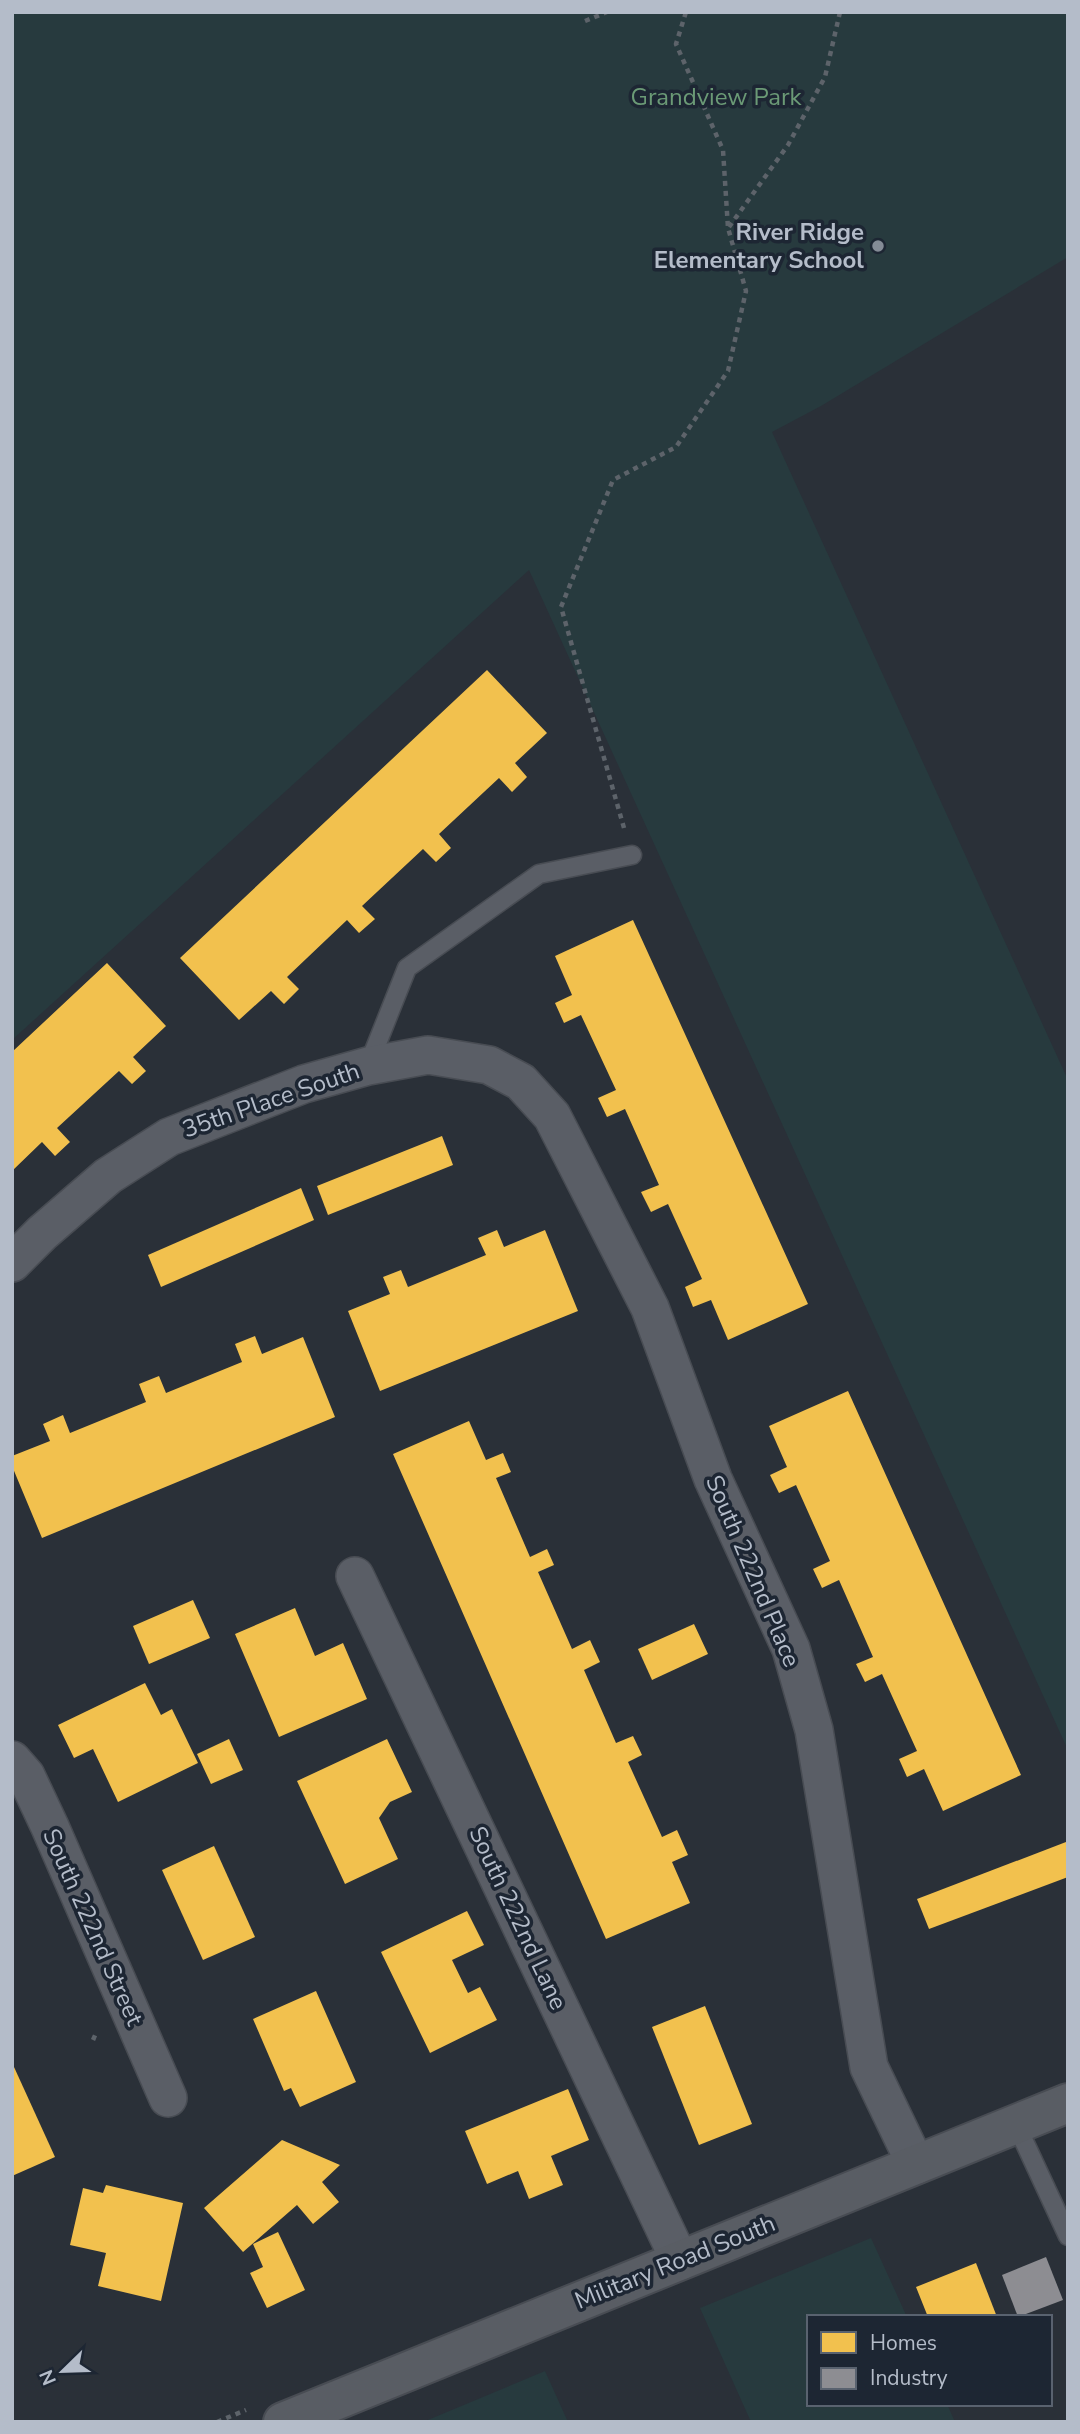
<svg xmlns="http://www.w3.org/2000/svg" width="1080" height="2434" font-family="'Nunito Sans',sans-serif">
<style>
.green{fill:#273a3e}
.homes{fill:#f2c14e}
.industry{fill:#8d8d92}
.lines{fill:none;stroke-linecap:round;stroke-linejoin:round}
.lane-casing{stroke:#484c53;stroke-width:21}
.street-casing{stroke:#484c53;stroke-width:40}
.secondary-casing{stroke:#484c53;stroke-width:42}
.path{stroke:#5d636a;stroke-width:4.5;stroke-dasharray:5 5;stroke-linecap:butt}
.lane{stroke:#5a5e66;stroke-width:18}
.street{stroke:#5a5e66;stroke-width:37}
.secondary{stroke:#595d64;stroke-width:38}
.poi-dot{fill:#848b96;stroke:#1d2633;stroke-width:2.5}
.labels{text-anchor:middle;stroke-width:7;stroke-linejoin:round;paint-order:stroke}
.park-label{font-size:24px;fill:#6b9a76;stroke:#1d2633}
.poi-label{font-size:24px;font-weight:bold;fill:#b4bcc9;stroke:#1d2633;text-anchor:end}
.street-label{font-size:24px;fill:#b4bcc9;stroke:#1d2633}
</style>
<rect width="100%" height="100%" fill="#2a3038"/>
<g class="green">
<path d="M12,12H1068V257L821,406L772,432L1068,1080V1750L529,570L12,1040Z"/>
<path d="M871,2238L907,2317H809V2404H947L955,2422H751L700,2308Z"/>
<path d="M545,2371L568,2422H423Z"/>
</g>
<g class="homes">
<path d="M487,670L547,733L515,763L527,777L512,792L499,778L439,834L451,848L436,862L423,849L362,906L375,919L359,933L347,920L287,977L299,989L284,1004L271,991L239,1020L180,958Z"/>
<path d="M633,920L808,1304L728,1340L711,1300L693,1307L685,1287L702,1279L668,1204L651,1212L641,1192L659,1185L625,1109L607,1117L598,1098L616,1090L581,1015L564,1023L555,1003L572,995L555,956Z"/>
<path d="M107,963L166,1026L133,1057L146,1071L132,1084L119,1071L57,1128L70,1142L55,1156L42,1142L12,1171V1052Z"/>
<path d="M442,1136L453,1165L328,1215L317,1186Z"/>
<path d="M301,1188L314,1220L161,1287L148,1255Z"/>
<path d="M497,1230L504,1247L545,1230L578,1311L380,1391L348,1311L390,1294L383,1277L401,1270L408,1287L486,1255L478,1238Z"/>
<path d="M255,1336L262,1354L303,1337L335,1417L42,1538L12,1466V1456L50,1441L43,1424L63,1415L70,1433L146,1402L139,1384L159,1376L166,1393L242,1362L235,1344Z"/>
<path d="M848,1391L1021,1775L943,1811L924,1769L907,1777L899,1759L917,1751L882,1674L865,1682L856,1664L873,1657L839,1580L822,1588L813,1569L830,1561L796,1485L779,1493L770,1475L787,1467L769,1426Z"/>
<path d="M469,1421L486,1460L503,1453L511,1472L496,1478L530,1557L547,1549L554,1565L538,1572L572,1649L590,1640L600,1662L584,1670L616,1743L633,1736L642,1755L628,1762L662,1837L677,1830L688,1855L672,1862L690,1903L606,1939L393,1454Z"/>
<path d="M193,1600L210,1638L149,1664L133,1626Z"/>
<path d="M295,1608L315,1656L343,1643L367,1699L279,1737L235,1634Z"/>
<path d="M694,1624L708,1654L652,1680L638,1649Z"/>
<path d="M145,1683L161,1715L172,1709L198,1763L118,1802L93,1749L74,1758L58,1725Z"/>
<path d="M229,1739L243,1770L211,1784L197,1754Z"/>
<path d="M387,1739L412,1792L390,1802L379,1818L398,1859L345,1884L297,1781Z"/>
<path d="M1066,1842L1068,1847V1877L929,1929L917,1899Z"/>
<path d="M214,1846L255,1937L203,1960L162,1870Z"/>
<path d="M467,1911L484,1945L452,1960L468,1993L480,1987L497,2020L430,2053L381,1952Z"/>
<path d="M316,1991L356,2082L300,2107L291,2088L284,2091L253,2019Z"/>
<path d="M705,2006L752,2124L699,2145L652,2027Z"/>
<path d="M14,2067L55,2157L12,2176V2068Z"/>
<path d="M568,2089L589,2140L551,2156L563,2185L529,2199L518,2171L487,2184L465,2131Z"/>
<path d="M282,2140L340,2165L322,2182L339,2202L313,2224L297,2205L243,2252L204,2208Z"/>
<path d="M106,2185L183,2203L161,2301L98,2286L106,2253L70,2245L83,2188L103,2193Z"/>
<path d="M278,2232L305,2290L267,2308L250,2273L263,2267L253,2244Z"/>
<path d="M976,2263L997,2317H928L916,2287Z"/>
</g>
<path class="industry" d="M1046,2257L1063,2300L1018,2317L1002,2275Z"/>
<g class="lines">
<g class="lane-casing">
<g id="lane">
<path d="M368,1066L407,968L539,874L632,855"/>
<path d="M1016,2124L1068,2236"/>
</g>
</g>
<g class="street-casing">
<g id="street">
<path d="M12,1263L42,1233L108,1176L169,1137L304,1084L368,1066L428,1055L489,1065L521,1082L552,1116L650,1308L713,1479L791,1649L814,1730L869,2067L916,2165"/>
<path d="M355,1576L680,2261"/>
<path d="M12,1760L26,1776L50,1827L168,2098"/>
</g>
</g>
<g class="secondary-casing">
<path id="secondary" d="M283,2422L1068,2103"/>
</g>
<g class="path">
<path d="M585,21L607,12"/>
<path d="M729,227L788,145L825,77L840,12"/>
<path d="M624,828L561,607L613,480L676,447L728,371L746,291L728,228L723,150L676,44L686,12"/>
<path d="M93,2040L97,2031"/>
<path d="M217,2422L246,2410"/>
</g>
<use href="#lane" class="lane"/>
<use href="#street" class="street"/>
<use href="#secondary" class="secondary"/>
</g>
<circle class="poi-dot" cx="878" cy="246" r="7"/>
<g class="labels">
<g class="park-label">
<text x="716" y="105">Grandview Park</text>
</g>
<g class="poi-label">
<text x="864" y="240">River Ridge<tspan x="864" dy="28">Elementary School</tspan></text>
</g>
<g class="street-label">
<text transform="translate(271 1100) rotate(-19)" y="8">35th Place South</text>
<text transform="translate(753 1571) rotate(67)" y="8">South 222nd Place</text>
<text transform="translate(518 1918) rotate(65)" y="8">South 222nd Lane</text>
<text transform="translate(93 1927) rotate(66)" y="8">South 222nd Street</text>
<text transform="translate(675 2262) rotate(-22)" y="8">Military Road South</text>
</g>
</g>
<rect width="1080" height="2434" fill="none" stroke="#b4bcc9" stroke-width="28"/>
<rect x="807" y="2315" width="245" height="91" fill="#1d2633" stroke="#59626f" stroke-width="2"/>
<rect x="821" y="2332" width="35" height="21" fill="#f2c14e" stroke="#59626f" stroke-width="2"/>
<text x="870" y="2350" font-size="21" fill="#b4bcc9">Homes</text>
<rect x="821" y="2368" width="35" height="21" fill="#8d8d92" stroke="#59626f" stroke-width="2"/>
<text x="870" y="2385" font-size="21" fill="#b4bcc9">Industry</text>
<g transform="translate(63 2371) rotate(247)" stroke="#1d2633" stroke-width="5" paint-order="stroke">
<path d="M0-5L12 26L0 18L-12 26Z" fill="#b4bcc9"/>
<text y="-10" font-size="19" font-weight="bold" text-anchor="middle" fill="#b4bcc9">N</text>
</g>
</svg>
